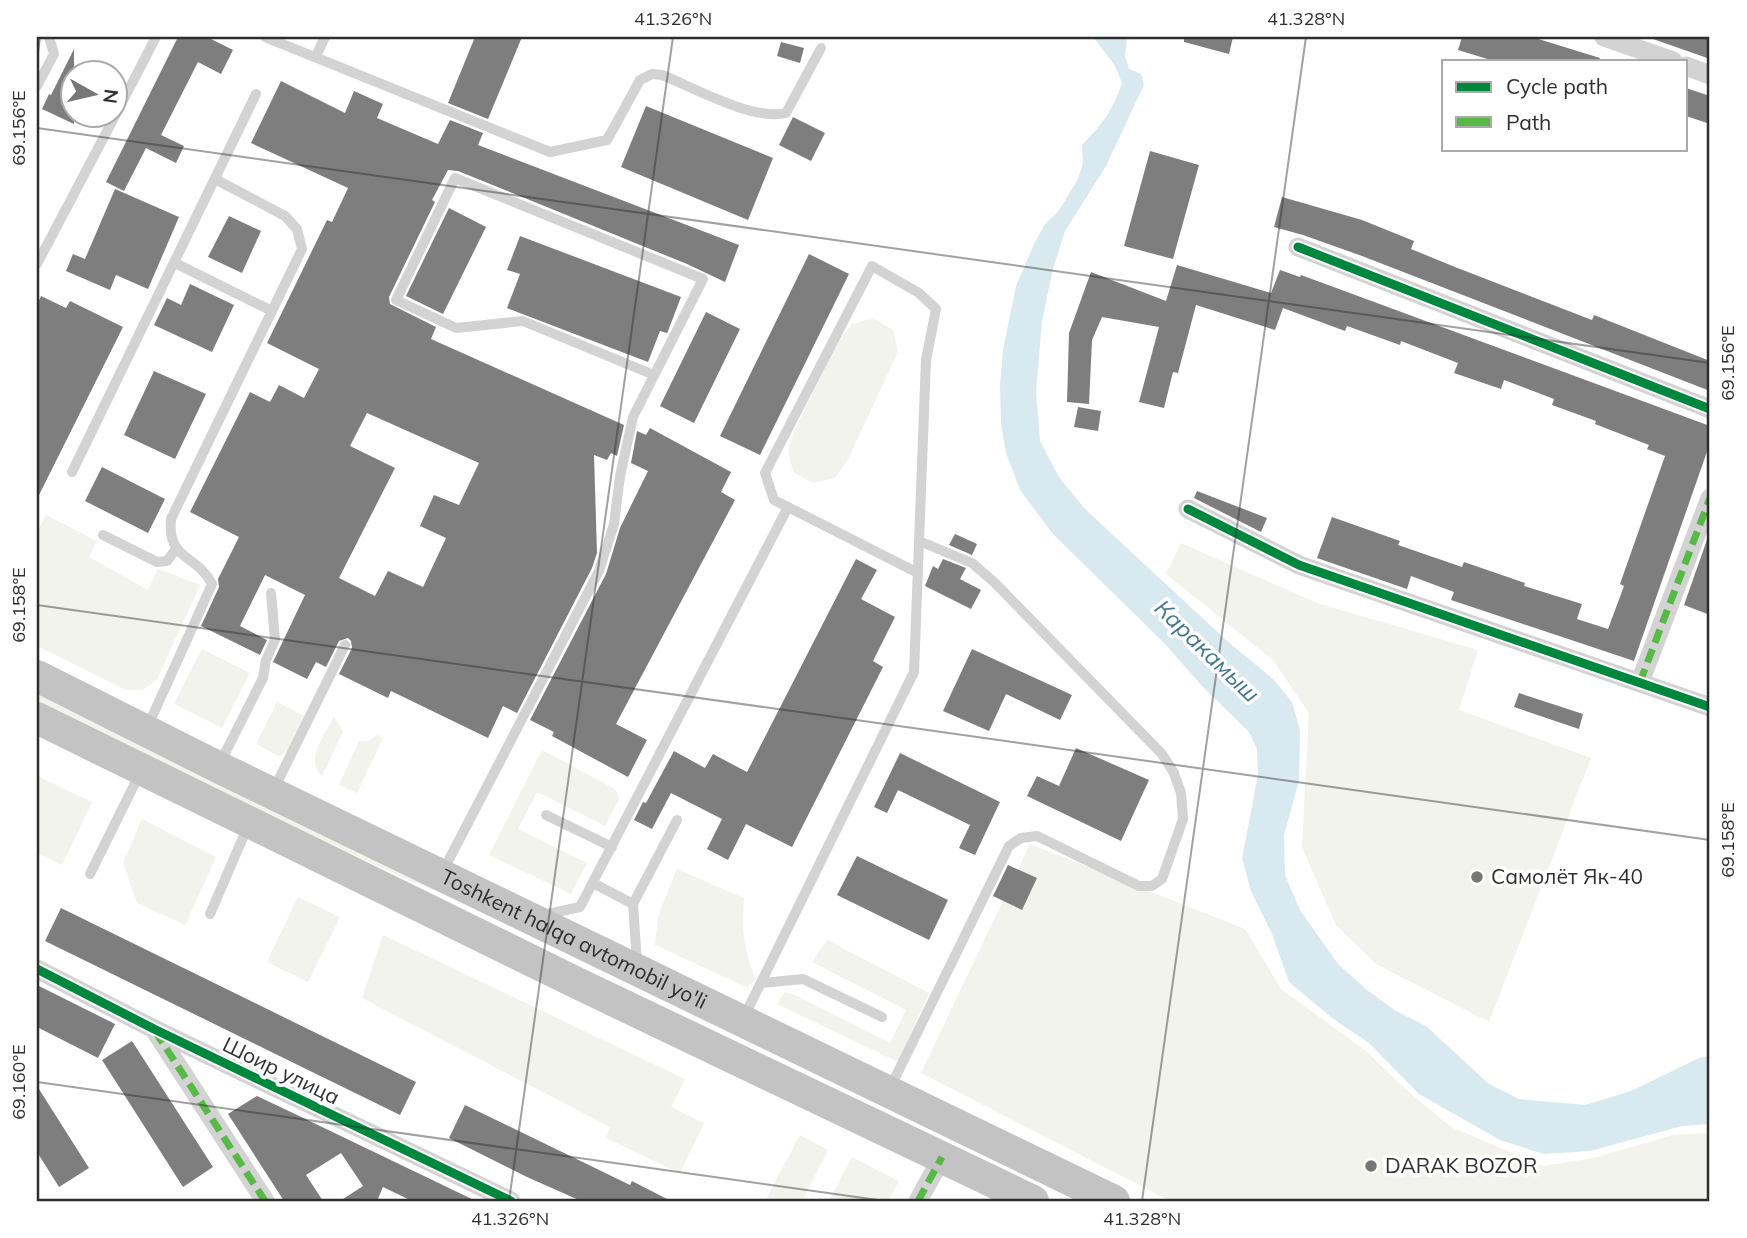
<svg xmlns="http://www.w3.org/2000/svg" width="1747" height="1238" font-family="Mulish,sans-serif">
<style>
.green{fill:#f1f3ec}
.water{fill:#d9e9f0}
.building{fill:#7e7e7e;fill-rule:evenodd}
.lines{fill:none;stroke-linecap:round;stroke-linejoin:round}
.service{stroke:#d3d3d3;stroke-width:10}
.minor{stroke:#d3d3d3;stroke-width:19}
.trunk{stroke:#c3c3c3;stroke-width:32}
.quiet{stroke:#58b947;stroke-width:7;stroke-dasharray:14 7;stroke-linecap:butt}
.cycleway-casing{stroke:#fff;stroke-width:13}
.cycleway{stroke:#00873e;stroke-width:9}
.ticks{fill:none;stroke:#2e2e2e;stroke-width:2;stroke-opacity:0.45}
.poi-dot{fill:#777;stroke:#fff;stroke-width:2.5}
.labels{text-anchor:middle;stroke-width:7;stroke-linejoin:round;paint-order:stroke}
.poi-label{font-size:21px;fill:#2e2e2e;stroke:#fff;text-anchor:start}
.street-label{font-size:21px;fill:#2e2e2e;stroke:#fff}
.water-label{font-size:23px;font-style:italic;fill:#40738c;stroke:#fff}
.neatline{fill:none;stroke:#2e2e2e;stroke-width:2.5}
.ticks-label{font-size:18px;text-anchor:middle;fill:#2e2e2e}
</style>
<rect width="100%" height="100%" fill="#fff"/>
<g class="green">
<path d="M873,318L893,330L898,352L848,459L835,478L813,483L793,472L788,450L795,429L837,343L852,324Z"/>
<path d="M46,515L97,541L89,557L148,590L158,569L200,585L157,679L143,690H126L37,646V532Z"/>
<path d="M1181,543L1317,603L1478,650L1459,710L1591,758L1489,1022L1376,964L1336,925L1302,847L1309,713L1273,660L1166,574Z"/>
<path d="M202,649L250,673L222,728L174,704Z"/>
<path d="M37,690L503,919C344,856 191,778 37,702Z"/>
<path d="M277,702L305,716L288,750L279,756L256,744Z"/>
<path d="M334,717L343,732L322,776C304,760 325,735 334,717Z"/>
<path d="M377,735L383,738L357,793L339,785L359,741H368Z"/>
<path d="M542,750L615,789L619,799L605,826L537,792L518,829L587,863L571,894L489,855Z"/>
<path d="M37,776L92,802L62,865L37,853Z"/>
<path d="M142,819L216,857L185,925L137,903L123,863Z"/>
<path d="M1030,844L1245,929L1281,989L1366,1051L1403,1087L1451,1127L1543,1166L1594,1158L1673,1135L1710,1133V1201H1170L921,1073Z"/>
<path d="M677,869L744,898C742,933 743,947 756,980L746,987L655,945L658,916Z"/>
<path d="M298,897L340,917L308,982L267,962Z"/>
<path d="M383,935L685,1079L671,1107L704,1123L680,1173L606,1138L610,1127L362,998Z"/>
<path d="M827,940L929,993L898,1062L777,1004L785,992L795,995L890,1043L906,1010L812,962Z"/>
<path d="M800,1135L828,1150L802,1201H765Z"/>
<path d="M852,1157L899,1181L888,1201H829Z"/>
</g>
<path class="water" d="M1093,37H1127L1125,56L1129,69L1141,74L1144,85L1106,166L1065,231L1053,269L1042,321L1036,391L1040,441L1059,477L1085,509L1226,640L1274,680L1292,702L1300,731L1299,781L1284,835L1285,875L1300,910L1338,964L1367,990L1396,1011L1426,1026L1489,1084L1519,1099L1585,1105L1631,1091L1699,1058L1710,1056V1124L1682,1126L1590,1151L1544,1154L1500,1140L1419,1094L1369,1043L1332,1018L1289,982L1272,934L1251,891L1242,858L1258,775L1257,749L1249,732L1201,685L1167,646L1053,534L1020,490L1006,453L1001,425L1000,384L1003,350L1016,286L1035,242L1045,224L1058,212L1078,179L1083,163L1082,145C1102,124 1113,111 1122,83L1114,64Z"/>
<g class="building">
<path d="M178,37H207L233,50L221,74L198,62L161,135L184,146L176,163L146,148L124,191L106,182Z"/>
<path d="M475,37H522L488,119L448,103Z"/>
<path d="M1184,37H1233L1229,54L1184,42Z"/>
<path d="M1462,37H1532L1600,58L1599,61H1494L1458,50Z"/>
<path d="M1653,37H1710V59L1653,39Z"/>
<path d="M781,42L804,48L800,63L777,56Z"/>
<path d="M74,49V124L42,109L49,94L51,95Z"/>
<path d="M281,81L345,113L354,91L383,104L377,118L438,144L450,120L483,133L478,145L739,245L725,282L687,264L458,171L448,170L432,200L435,202L389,297L390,304L436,327L431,339L624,425L617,456L611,453L607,460L594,455L597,553L592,568L517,713L503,706L488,738L391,691L388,698L339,674L352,648L351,641L348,638L339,641L326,667L316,662L307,679L273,662L305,595L265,575L240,626L267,640L260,655L201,626L219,587L218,579L239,537L190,512L250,392L270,402L279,385L304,398L319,369L267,343L327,220L332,222L348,188L251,143ZM367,413L479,463L459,505L434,495L420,526L446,538L423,587L388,571L375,596L339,578L395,468L350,446Z"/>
<path d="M1686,88L1710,96V124L1686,116Z"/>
<path d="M646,106L773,158L748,220L621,167Z"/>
<path d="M793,117L825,133L811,161L779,145Z"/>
<path d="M1150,151L1199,165L1173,259L1124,246Z"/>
<path d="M115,189L179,217L148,289L116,275L110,290L66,271L73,254L85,259Z"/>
<path d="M1282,197L1362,220L1414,241L1411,249L1455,267L1592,320L1594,315L1710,361V391L1362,256L1303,235L1274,227Z"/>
<path d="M449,208L486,227L443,314L406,296Z"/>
<path d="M229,216L261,231L242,273L208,257Z"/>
<path d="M520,236L681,297L668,331L667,333L660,331L648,362L507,308L520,274L507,270Z"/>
<path d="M809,254L849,274L760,455L720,436Z"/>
<path d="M1177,265L1271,293L1280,270L1300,277L1301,275L1710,426V443L1634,661L1451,600L1454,592L1411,576L1407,589L1317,558L1332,517L1400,541L1398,545L1462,567L1464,562L1525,583L1524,586L1582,604L1577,619L1608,629L1624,586L1620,584L1665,456L1647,449L1649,445L1595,424L1596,421L1552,405L1554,399L1504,380L1501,389L1454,373L1458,363L1401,341L1400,345L1347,326L1345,331L1283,308L1275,330L1196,305L1178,373L1173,372L1164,408L1139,402L1159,327L1102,317L1092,340L1089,404L1067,402L1069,333L1091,272L1166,301Z"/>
<path d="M190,284L234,305L212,352L154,325L167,298L181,305Z"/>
<path d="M41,296L66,308L70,301L123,327L37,499V305Z"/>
<path d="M706,312L740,329L694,423L660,406Z"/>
<path d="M154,371L206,394L175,459L124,435Z"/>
<path d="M1078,407L1101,411L1098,431L1074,427Z"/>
<path d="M650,428L731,472L721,492L735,500L616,724L647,740L628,777L552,736L554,732L530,720L606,574L620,528L648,471L631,463L637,431L646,435Z"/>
<path d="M102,467L165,499L148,533L85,501Z"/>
<path d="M1197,491L1267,518L1261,532L1194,498Z"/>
<path d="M955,534L977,544L972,555L949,545Z"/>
<path d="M1708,537L1710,538V615L1684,605Z"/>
<path d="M856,559L877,570L861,599L895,617L873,661L883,667L792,847L746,824L728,860L707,849L722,819L671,793L652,829L634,820L643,802L646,803L674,751L705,768L713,754L747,772Z"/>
<path d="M943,559L966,568L960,579L981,590L971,609L925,586L933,566L938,569Z"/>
<path d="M972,649L1072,695L1060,720L1006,694L989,731L943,711Z"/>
<path d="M1519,693L1583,714L1579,729L1514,707Z"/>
<path d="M1076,748L1149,780L1121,841L1027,796L1037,776L1059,786Z"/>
<path d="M900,753L1000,802L975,855L959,848L970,825L898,790L887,813L874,807Z"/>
<path d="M857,856L948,900L929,940L837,895Z"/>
<path d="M1008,865L1037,878L1022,910L993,896Z"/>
<path d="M61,908L416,1082L400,1115L45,941Z"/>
<path d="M37,985L115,1024L98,1058L37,1027Z"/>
<path d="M132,1041L213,1167L183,1187L102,1060Z"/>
<path d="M37,1086L89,1168L59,1187L37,1152Z"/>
<path d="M257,1096L295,1114L476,1201H412L383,1187L377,1201H340L363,1186L341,1153L306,1175L323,1201H284L228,1114Z"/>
<path d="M465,1105L630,1185L632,1181L671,1201H581L527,1177L449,1138Z"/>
</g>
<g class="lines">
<g class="service">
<path d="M265,37L550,152L607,140L640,80L652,74L662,75C695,88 753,121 786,113L821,48"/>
<path d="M316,56L325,37"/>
<path d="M37,86L54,54L49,37"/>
<path d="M116,114L156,37"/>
<path d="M175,263L272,311"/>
<path d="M37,264L115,116"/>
<path d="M72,472L256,94"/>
<path d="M103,535L157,562L167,561L176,549"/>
<path d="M147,728L212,584C197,554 167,561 171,519L302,249L297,229L285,216L215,179"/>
<path d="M219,765L263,678L266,660L275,640L271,593"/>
<path d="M274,789L345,645"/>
<path d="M546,815L612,847"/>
<path d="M443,871L599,571L614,524L620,476L633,417L703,279L455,178L396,300L456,328L523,321L654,375"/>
<path d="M90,874L140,773"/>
<path d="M593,883L633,904L637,963"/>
<path d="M633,904L677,820"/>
<path d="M210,914L248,826"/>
<path d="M543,915L580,907L788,507"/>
<path d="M761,983L803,979L882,1017"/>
<path d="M744,1017L914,672L926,360L936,309L919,293L872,266L765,473L774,500L918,573"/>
<path d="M890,1088L1009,846L1021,838L1037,836L1139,886H1152L1162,879L1183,819L1181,793L1174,773L1162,754L995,583L972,563L919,541"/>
</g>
<g class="minor">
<path d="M1604,37L1673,61"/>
<path d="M1686,66L1710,75"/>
<path d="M1298,247L1710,409"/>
<path d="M1188,509L1299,565L1710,707"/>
<path d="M1640,682L1710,498"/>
<path d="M37,969L154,1029L511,1201"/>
<path d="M154,1029L265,1201"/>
<path d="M918,1201L942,1157"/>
</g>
<g class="trunk">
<path id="s1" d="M37,676L218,767L1114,1201"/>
<path d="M37,718L579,984L1033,1201"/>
</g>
<g class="quiet">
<path d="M1640,682L1710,498"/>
<path d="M155,1031L265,1201"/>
<path d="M918,1201L942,1157"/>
</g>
<g class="cycleway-casing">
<g id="cycleway">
<path d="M1298,247L1710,409"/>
<path d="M1188,509L1299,565L1710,707"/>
<path d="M37,969L154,1029L511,1201"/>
</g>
</g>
<use href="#cycleway" class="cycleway"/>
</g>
<path class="ticks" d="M37,60L40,37M37,128L1710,363M37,605L1710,840M37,1082L885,1201M509,1201L673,37M1142,1201L1306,37"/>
<g class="poi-dot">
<circle cx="1477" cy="877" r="7"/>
<circle cx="1371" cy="1166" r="7"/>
</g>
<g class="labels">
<g class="poi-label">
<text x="1491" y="884">Самолёт Як-40</text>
<text x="1385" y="1173">DARAK BOZOR</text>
</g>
<g class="street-label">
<text dy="7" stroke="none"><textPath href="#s1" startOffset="598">Toshkent halqa avtomobil yo'li</textPath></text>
<text transform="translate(281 1071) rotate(26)" y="7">Шоир улица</text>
</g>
<g class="water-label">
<text transform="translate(1207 651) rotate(44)" y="8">Каракамыш</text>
</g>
</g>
<rect width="1747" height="1238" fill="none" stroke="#ffffff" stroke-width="77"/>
<rect x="1442" y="60" width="245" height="91" fill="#ffffff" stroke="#ababab" stroke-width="2"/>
<rect x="1456" y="82" width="35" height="10" fill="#00873e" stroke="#ababab" stroke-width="2"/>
<text x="1506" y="94" font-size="21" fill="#2e2e2e">Cycle path</text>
<rect x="1456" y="117" width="35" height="10" fill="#58b947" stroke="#ababab" stroke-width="2"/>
<text x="1506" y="130" font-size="21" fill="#2e2e2e">Path</text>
<g transform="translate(94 94) rotate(98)"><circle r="33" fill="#ffffff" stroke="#ababab" stroke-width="2"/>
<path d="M0-5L12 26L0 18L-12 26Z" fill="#777777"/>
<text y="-10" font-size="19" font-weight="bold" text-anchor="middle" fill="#2e2e2e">N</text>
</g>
<rect x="38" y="38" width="1670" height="1162" class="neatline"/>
<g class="ticks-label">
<text x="673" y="25">41.326°N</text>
<text x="1306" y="25">41.328°N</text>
<text transform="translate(19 128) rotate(-90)" y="6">69.156°E</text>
<text transform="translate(1728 363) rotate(-90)" y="6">69.156°E</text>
<text transform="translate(19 605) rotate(-90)" y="6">69.158°E</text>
<text transform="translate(1728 840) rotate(-90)" y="6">69.158°E</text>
<text transform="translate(19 1082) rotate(-90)" y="6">69.160°E</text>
<text x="510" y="1225">41.326°N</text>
<text x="1142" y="1225">41.328°N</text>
</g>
</svg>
